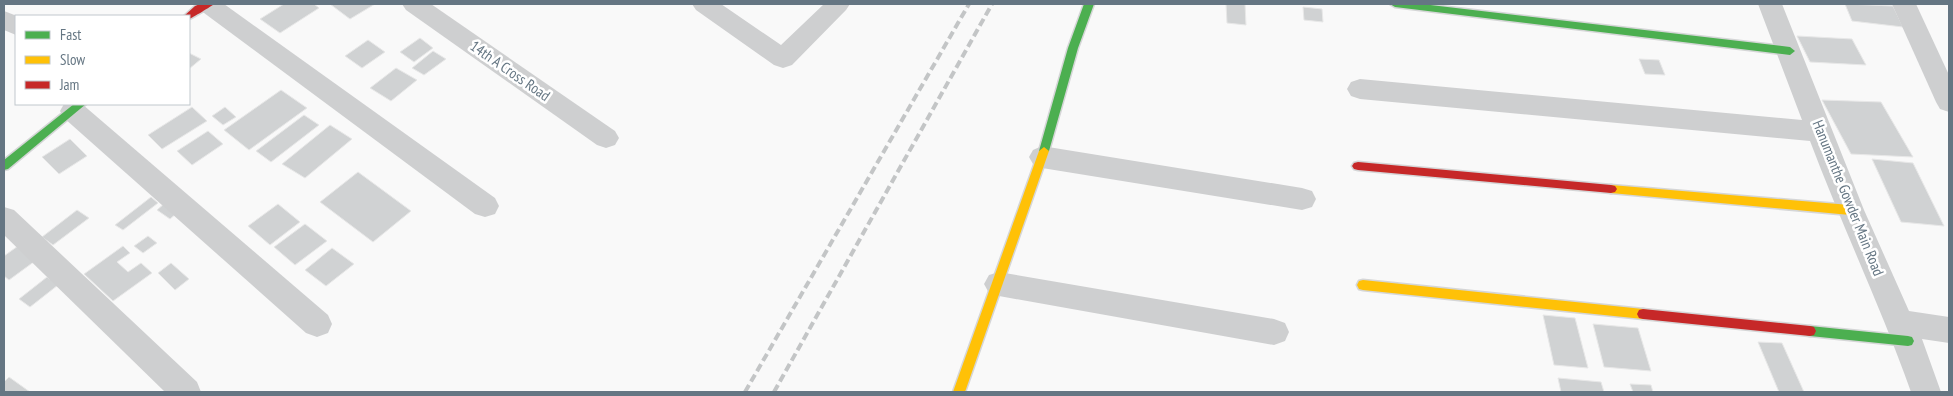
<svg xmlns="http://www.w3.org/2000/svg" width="1953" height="396" font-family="'PT Sans Narrow',sans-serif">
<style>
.building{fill:#d0d2d3;stroke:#e8e8e8}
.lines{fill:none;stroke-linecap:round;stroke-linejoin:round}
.fast-casing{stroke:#d5d6d7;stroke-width:3}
.slow-casing{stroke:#d5d6d7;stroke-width:3}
.jam-casing{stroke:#d5d6d7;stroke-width:3}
.street{fill:#cecfd0;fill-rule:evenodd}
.fast{fill:#4caf50;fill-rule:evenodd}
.slow{fill:#ffc107;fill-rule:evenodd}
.jam{fill:#c62828;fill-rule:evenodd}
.rail{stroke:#c3c5c6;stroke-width:4;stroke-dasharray:8 4;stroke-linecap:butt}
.labels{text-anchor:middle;stroke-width:5;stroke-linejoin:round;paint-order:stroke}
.street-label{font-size:15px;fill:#657683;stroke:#fff}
</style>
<rect width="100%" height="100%" fill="#f9f9f9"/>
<g class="building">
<path d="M284,4H314L319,8L280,33L260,19Z"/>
<path d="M330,4H375L350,19Z"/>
<path d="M1226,4H1245L1246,25L1227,23Z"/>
<path d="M1845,4L1893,6L1903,27L1852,21Z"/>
<path d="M1303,7L1322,9L1323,22L1304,20Z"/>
<path d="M1797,36L1852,39L1866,65L1810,62Z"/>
<path d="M420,38L433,48L414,62L400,52Z"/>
<path d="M368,40L385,52L362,68L345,56Z"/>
<path d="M433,51L446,59L424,75L412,68Z"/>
<path d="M189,53L201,59L189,69Z"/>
<path d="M1639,59L1659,60L1665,75L1645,74Z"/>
<path d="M396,68L417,80L391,101L370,88Z"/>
<path d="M281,90L307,108L249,150L224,130Z"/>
<path d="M1822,100L1881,102L1913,157L1851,154Z"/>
<path d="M192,107L207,121L162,149L148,135Z"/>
<path d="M225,107L236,117L223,125L212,116Z"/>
<path d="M304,115L319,125L271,162L256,151Z"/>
<path d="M330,125L352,139L305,178L282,164Z"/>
<path d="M208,131L223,144L192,165L177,151Z"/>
<path d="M70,139L87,156L59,174L42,157Z"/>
<path d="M1872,159L1913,163L1944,226L1901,222Z"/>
<path d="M358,172L411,211L373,242L320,202Z"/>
<path d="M151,197L158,203L123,230L115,225Z"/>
<path d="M165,203L178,212L170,219L157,210Z"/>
<path d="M278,204L300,222L270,245L248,226Z"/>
<path d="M77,210L89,218L53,245L42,237Z"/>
<path d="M305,224L327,241L295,265L274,247Z"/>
<path d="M148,236L157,243L143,253L134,246Z"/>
<path d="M18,246L35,261L9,280L4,276V256Z"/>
<path d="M123,246L130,253L117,262L128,272L141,263L152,273L113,301L84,274Z"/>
<path d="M332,248L354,264L326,286L305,270Z"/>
<path d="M171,263L189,279L175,290L158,273Z"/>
<path d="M47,277L58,285L30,307L19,299Z"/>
<path d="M1543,315L1575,318L1588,368L1554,365Z"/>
<path d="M1593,324L1638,328L1651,371L1604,367Z"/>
<path d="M1758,342L1782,343L1804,392H1779Z"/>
<path d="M9,377L30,392H4V382Z"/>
<path d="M1558,378L1601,382L1604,392H1561Z"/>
<path d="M1630,384L1651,385L1653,392H1633Z"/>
</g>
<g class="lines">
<g class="fast-casing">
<g id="fast">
<path d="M1084,4H1094L1078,48L1049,151L1044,155L1039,151L1068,48Z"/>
<path d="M1390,4H1422L1790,47L1795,51L1790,55L1395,7Z"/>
<path d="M74,104H86L8,169L4,170V160Z"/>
<path d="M1810,326L1908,336L1912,337L1914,341L1912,345L1908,346L1810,336L1806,335L1804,331L1806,327Z"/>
</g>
</g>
<g class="slow-casing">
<g id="slow">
<path d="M1044,147L1049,151L965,392H953L1039,151Z"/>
<path d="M1611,185L1850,205L1854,207L1856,210L1854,213L1850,215L1611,193L1607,192L1605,189L1607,186Z"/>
<path d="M1363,280L1643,309L1647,310L1649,314L1647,318L1643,319L1363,290L1359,289L1357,285L1359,281Z"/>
</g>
</g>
<g class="jam-casing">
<g id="jam">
<path d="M200,4H214C212,6 192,18 189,19V16H184L195,6Z"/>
<path d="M1358,162L1611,185L1615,186L1617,189L1615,192L1611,193L1358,170L1354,169L1352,166L1354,163Z"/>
<path d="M1643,309L1810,326L1814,327L1816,331L1814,335L1810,336L1643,319L1639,318L1637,314L1639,310Z"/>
</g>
</g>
<g class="street">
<path d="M196,4H224L495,198L499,206L495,214L485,217L475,214L200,10Z"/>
<path d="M402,4H431L615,131L619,138L615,145L606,148L597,145L406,10Z"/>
<path d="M692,4H721L781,45L824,4H850L846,10L792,65L783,68L774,65L696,10Z"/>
<path d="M1758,4H1782L1864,210L1909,311L1949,317V343L1922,339L1941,392H1911C1881,307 1842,226 1810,141L1360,99L1351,96L1347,89L1351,82L1360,79L1802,120Z"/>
<path d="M1892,4H1916L1949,75V112L1940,109L1936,102Z"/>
<path d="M4,11L17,16L16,35L4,30Z"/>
<path d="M64,104H82L328,315L332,324L328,333L317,337L306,333L64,118L60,111Z"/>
<path d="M1042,146L1302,188L1312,191L1316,199L1312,207L1302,210L1042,168L1033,164L1029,157L1033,150Z"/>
<path d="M4,207L14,210L197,382L201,392H165L4,235Z"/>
<path d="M999,272L1274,319L1285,323L1289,332L1285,341L1274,345L999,296L989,293L984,284L989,275Z"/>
</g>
<use href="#fast" class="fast"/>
<use href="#slow" class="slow"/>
<use href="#jam" class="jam"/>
<g class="rail">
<path d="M745,392L969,4"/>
<path d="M774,392L992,4"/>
</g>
</g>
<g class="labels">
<g class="street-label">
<text transform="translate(510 71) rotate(35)" y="5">14th A Cross Road</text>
<text transform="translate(1848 198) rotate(68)" y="5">Hanumanthe Gowder Main Road</text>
</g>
</g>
<rect width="1953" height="396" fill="none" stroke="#657683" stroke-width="10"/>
<rect x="15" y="15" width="175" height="90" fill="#ffffff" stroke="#c1c8cd"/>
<rect x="25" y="31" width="25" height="8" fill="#4caf50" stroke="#c1c8cd"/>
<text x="60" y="40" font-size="15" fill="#657683">Fast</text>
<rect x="25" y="56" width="25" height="8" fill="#ffc107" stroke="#c1c8cd"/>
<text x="60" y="65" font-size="15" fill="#657683">Slow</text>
<rect x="25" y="81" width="25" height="8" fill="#c62828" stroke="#c1c8cd"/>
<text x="60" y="90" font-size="15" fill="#657683">Jam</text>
</svg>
